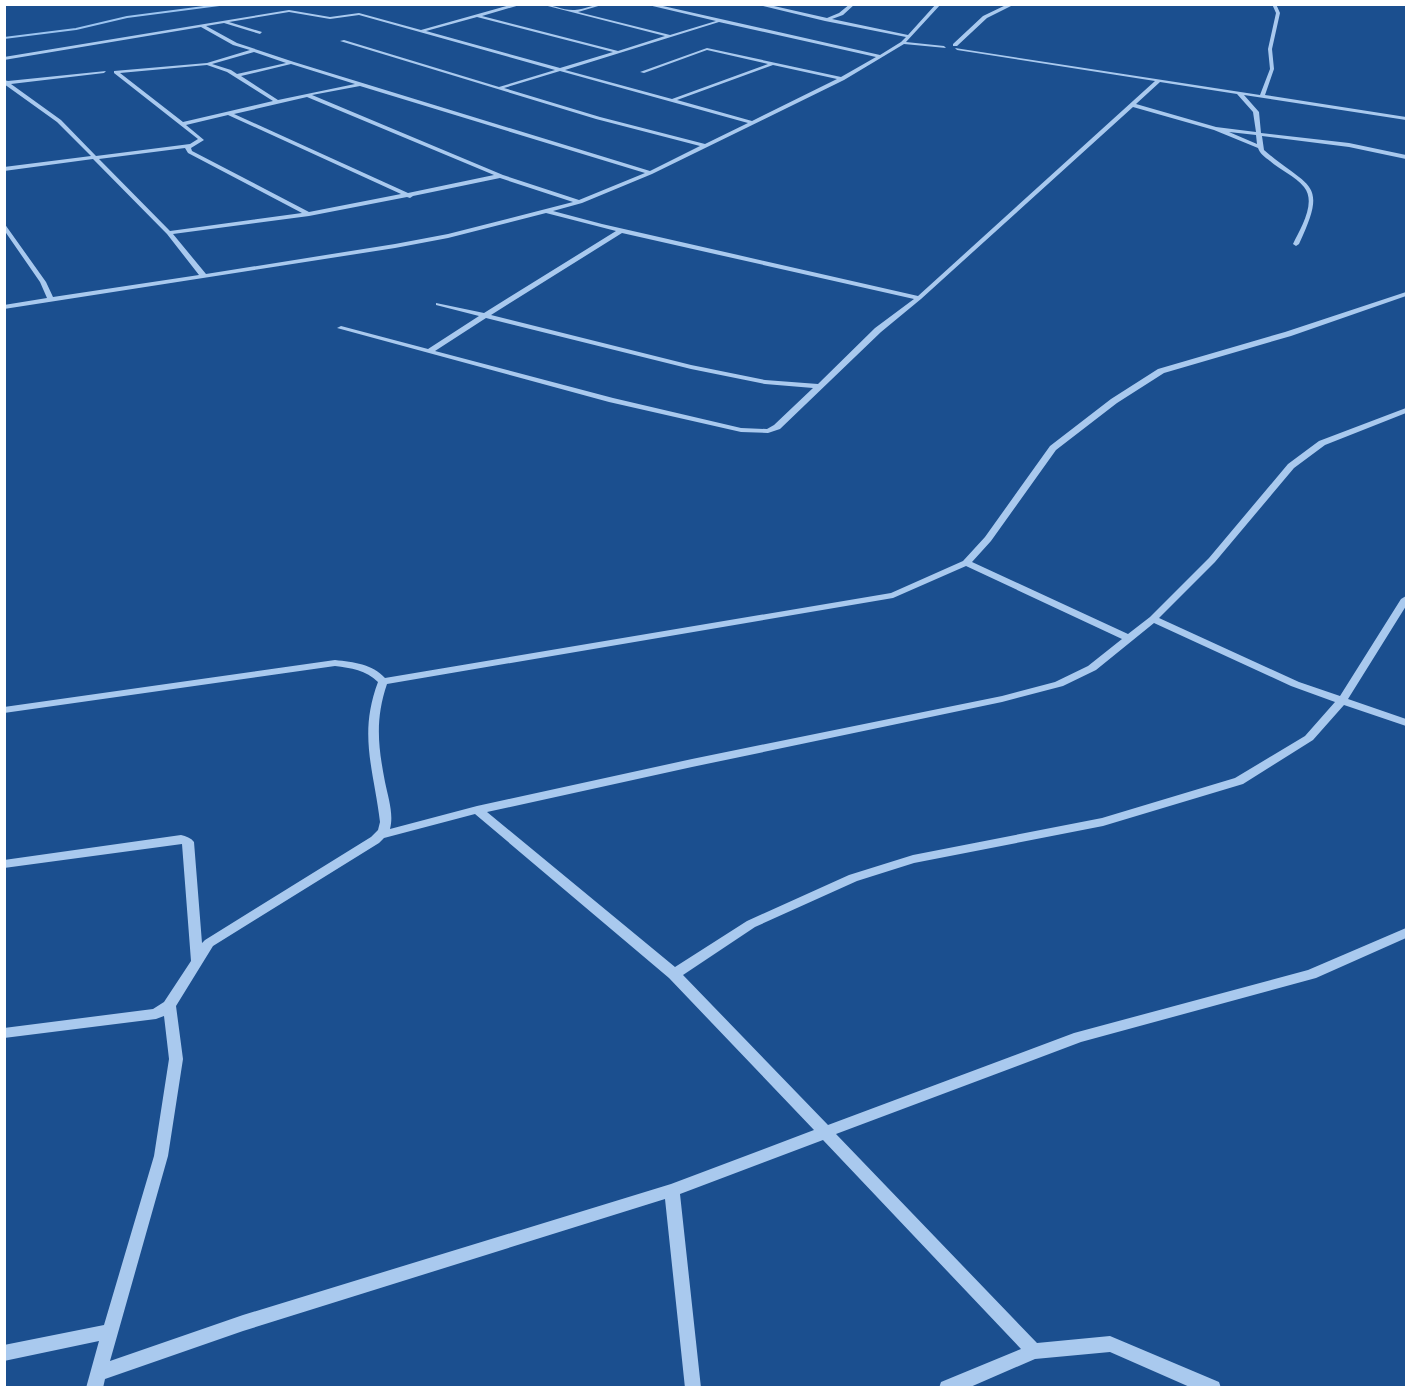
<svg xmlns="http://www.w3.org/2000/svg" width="1411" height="1392" font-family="Overpass,sans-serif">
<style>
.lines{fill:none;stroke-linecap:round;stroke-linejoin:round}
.stream{stroke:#9cc4f0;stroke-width:2}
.minor{fill:#a9c9ee;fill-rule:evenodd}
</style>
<rect width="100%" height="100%" fill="#1b4f8f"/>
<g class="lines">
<path class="stream" d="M4,38L76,29L127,17L227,4"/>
<g class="minor">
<path d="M4,4H10L4,6Z"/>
<path d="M514,4H523L482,16L618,51L665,36L540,4C552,4 564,11 575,10C585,9 594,4 605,4L578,12L670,35L716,21L644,4H654L880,55L901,42L906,37L825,21L755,4H765L827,18L839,13L850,4H855L843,15L832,19L908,35L936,4H941L906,42L944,46L946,48L904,44L844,80L652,174L582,203L553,211L602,224L918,296L1155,81L957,50L955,48L1260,95L1270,69L1268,49L1276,13L1272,4H1276L1280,13L1272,49L1274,69L1265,95L1406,117V120L1244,95L1259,112L1261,133L1349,143L1406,155V159L1349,147L1262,136L1264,150C1309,189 1329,180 1299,244L1296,246L1293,244C1300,229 1317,203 1304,187C1295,176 1280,170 1270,161C1265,157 1260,154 1258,148L1214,130L1133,107L921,299L881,332L780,429L768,433L741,432L609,402L337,328L341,326L428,349L479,316L436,305V303L484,313L616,231L546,213L448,238L395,248L4,309V305L47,298L40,282L4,230V223L46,282L53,297L199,275L167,234L93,159L4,171V167L91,156L57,122L4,84V80L8,81L106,71L104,73L11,84L61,120L96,156L190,144L198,139L114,73V71L207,63L250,50L233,45L201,27L4,60V57L289,10L330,17L359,13L421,30ZM289,12L330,19L359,15L555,70L499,87L344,40L340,41L596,119L700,146L650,171L294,62L237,43L206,26L224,23L260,34L262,32L229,22ZM477,17L613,52L560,68L426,31ZM719,22L876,57L841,77L707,48L640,72L644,73L707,50L768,64L672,99L565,70ZM254,52L286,63L237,74L231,70L212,64ZM291,64L355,84L278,100L241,76ZM207,65L227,72L273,101L183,122L120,73ZM773,65L837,79L752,121L677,100ZM560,71L748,123L705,144L600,117L504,88ZM1160,82L1237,94L1253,112L1256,132L1216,127L1136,104ZM360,86L645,173L579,200L503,175L312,95ZM307,97L494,175L408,193L234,114ZM228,115L401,194L309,212L192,151L191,148L204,140L186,125ZM1229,132L1256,135L1257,144ZM185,148L188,153L302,213L170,231L99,159ZM500,178L573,202L448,234L395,244L206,274L173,234L309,216L407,197L410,198L413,196ZM622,233L914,299L875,328L818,384L765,380L691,365L491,315ZM486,318L691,369L765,384L813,388L774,425L767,429L741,428L613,398L435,351Z"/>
<path d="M1008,4H1015L987,18L957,46H953V44L983,16Z"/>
<path d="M1406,292V296L1291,336L1164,373L1117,403L1056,450L991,541L972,562L1128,634L1150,617L1209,558L1288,464L1319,441L1406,408V413L1325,445L1294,468L1215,562L1159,618L1299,682L1340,696L1401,599L1406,596V606L1348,699L1406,719V726L1344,705L1313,740L1243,784L1103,826L914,863L857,881L755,927L683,975L828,1125L1074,1033L1308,970L1406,928V938L1316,978L1081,1042L836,1134L1037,1343L1110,1336L1219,1382L1221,1388H1192L1110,1352L1035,1359L968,1388H939L941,1382L1021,1349L823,1140L680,1194L701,1388H685L665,1199L243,1331L105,1379L103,1388H86L99,1341L4,1361V1345L104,1325L154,1156L169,1059L164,1016L156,1019L4,1038V1028L153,1009L164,1002L191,961L182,844L4,868V860L181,835C186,836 191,838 194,842L202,943L205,940L371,837L378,830L380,822C374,770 358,735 378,682C366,670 351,668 335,666L4,713V707L335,660C354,662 372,664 385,678L891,593L963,561L985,537L1050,446L1111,399L1158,369L1285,332ZM966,566L1122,639L1088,666L1055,682L1002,696L692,759L477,806L390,829C394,814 388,797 385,782C378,746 375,719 387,684L893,598ZM1154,623L1291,686L1335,702L1305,736L1235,778L1102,818L913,855L849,875L747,921L675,967L487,812L692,767L1002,702L1063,686L1096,670ZM475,814L669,978L814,1130L671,1184L243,1315L110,1361L168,1156L183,1059L176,1006L213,946L379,843L384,838Z"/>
</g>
</g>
<rect width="1411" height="1392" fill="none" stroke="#ffffff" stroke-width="12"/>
</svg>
